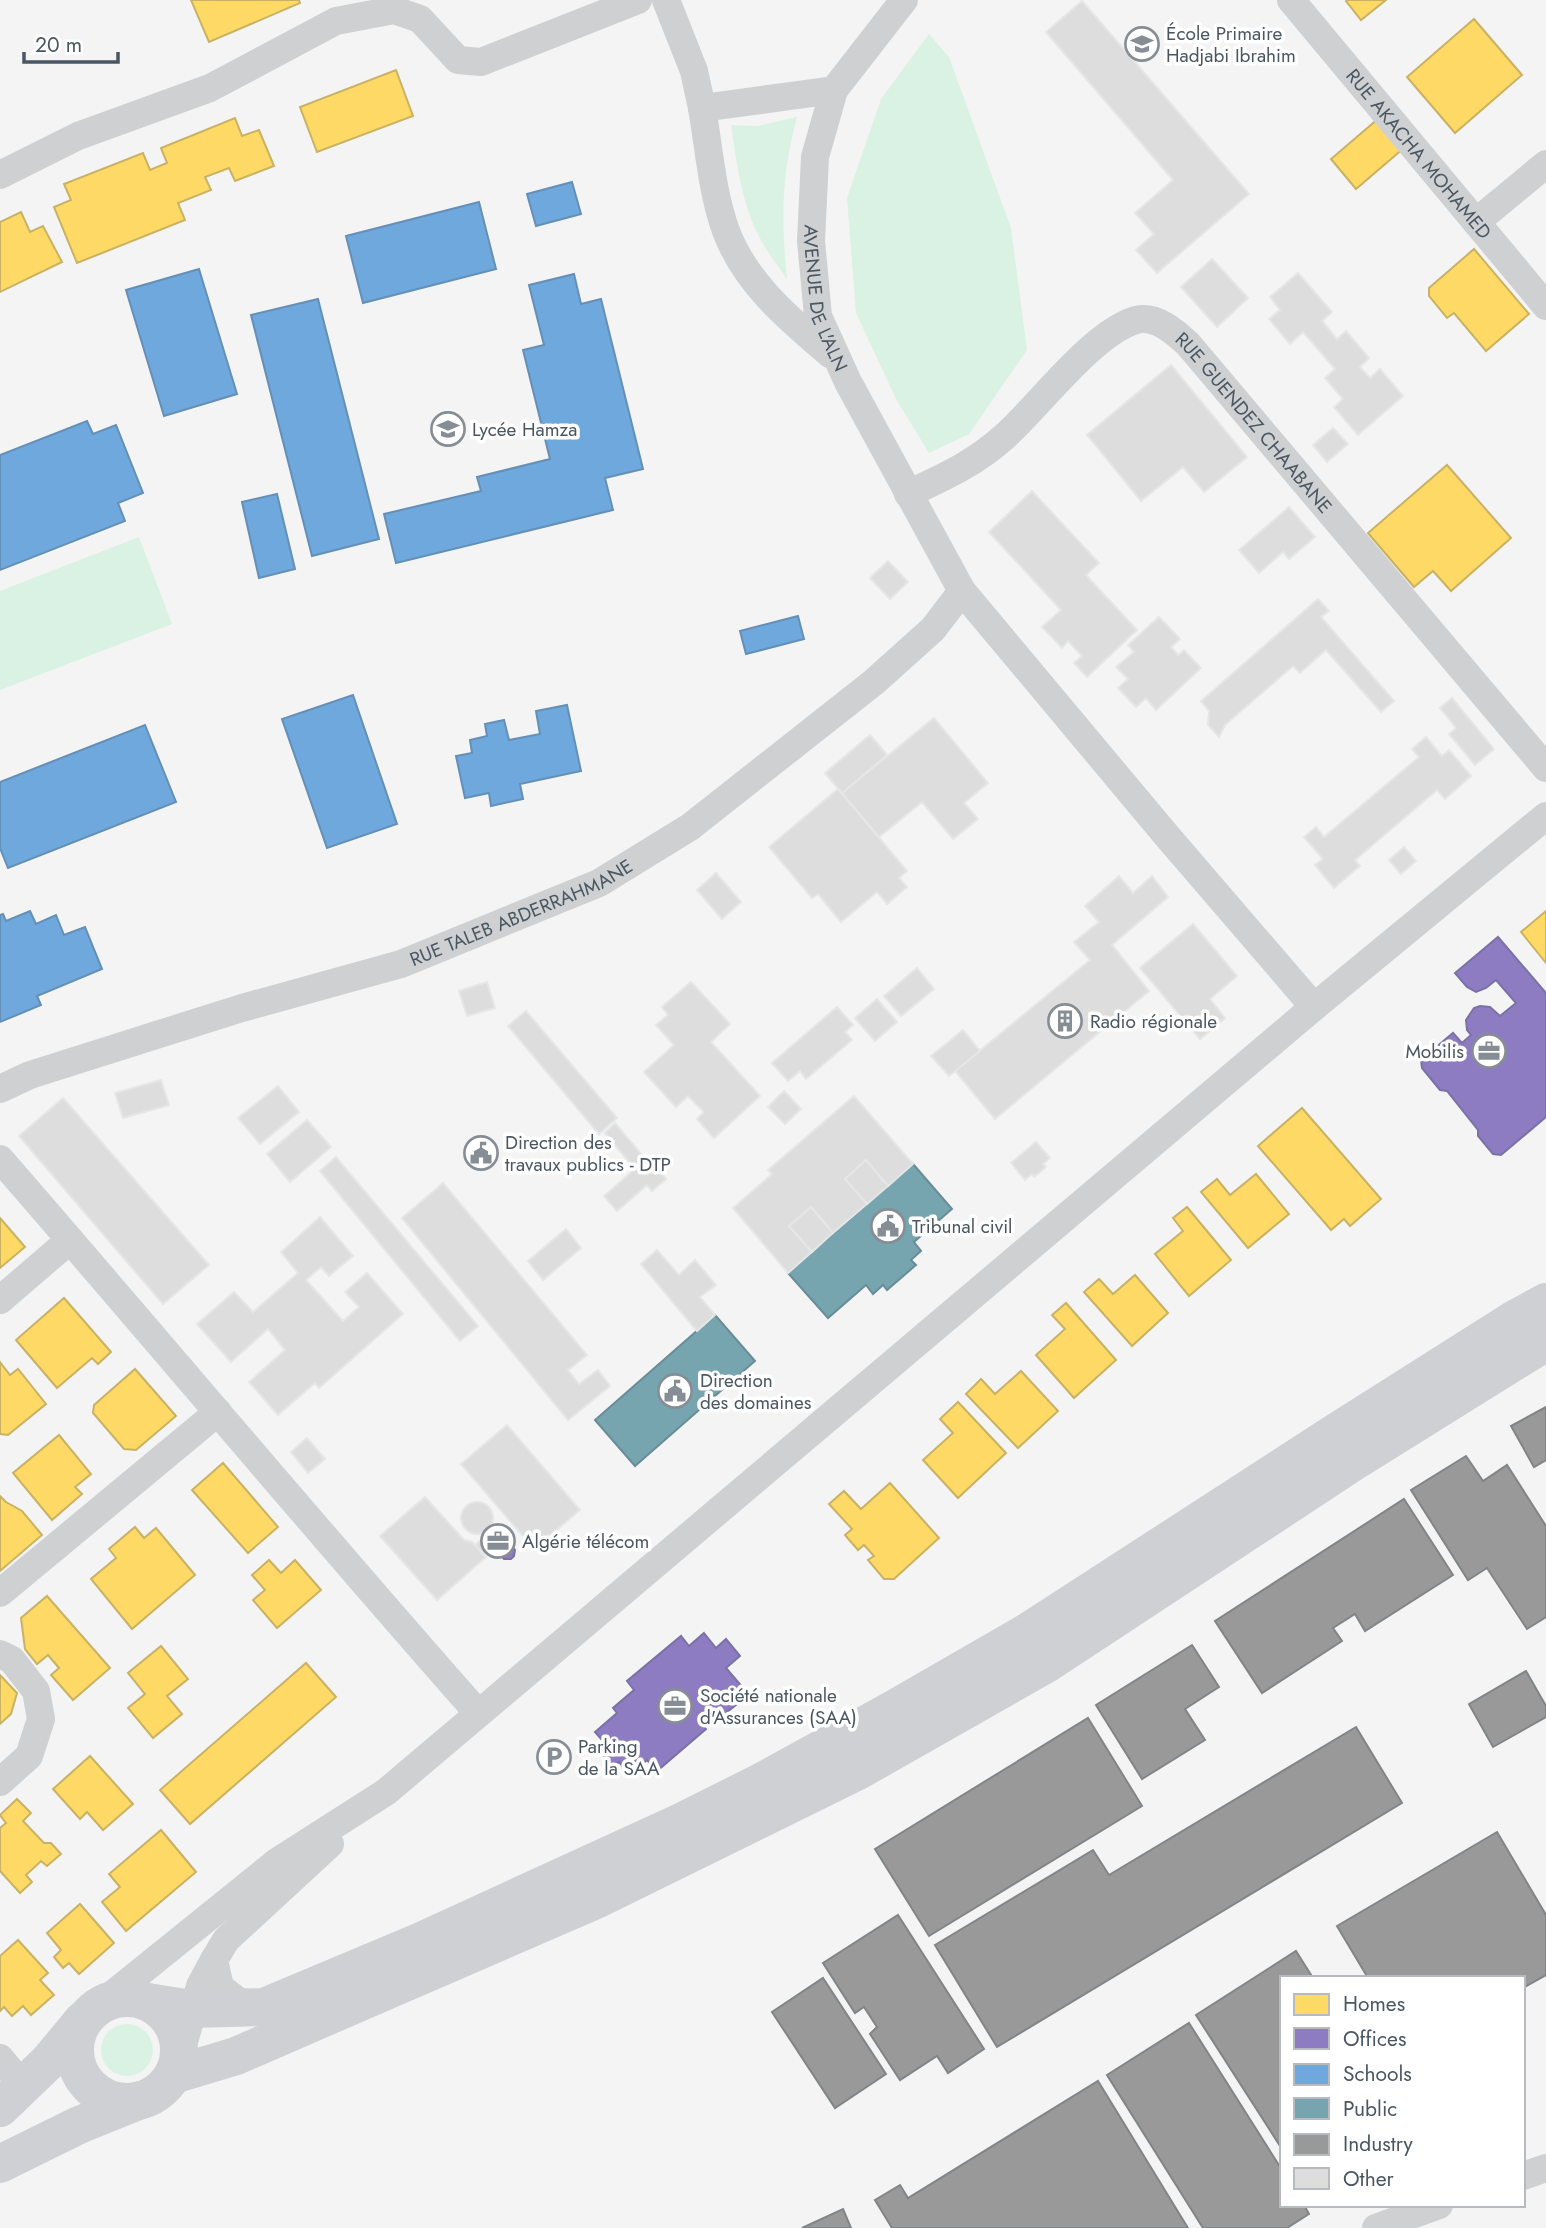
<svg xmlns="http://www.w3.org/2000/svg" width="1546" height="2228" font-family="Jost,sans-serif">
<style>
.green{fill:#d9f2e3}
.homes{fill:#ffd966;stroke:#c9b264;stroke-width:2}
.offices{fill:#8e7cc3;stroke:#7a71a6;stroke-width:2}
.schools{fill:#6fa8dc;stroke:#648fb7;stroke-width:2}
.public{fill:#76a5af;stroke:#698d98;stroke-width:2}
.industry{fill:#999;stroke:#818588;stroke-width:2}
.building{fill:#ddddde;stroke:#e5e6e7;stroke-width:2}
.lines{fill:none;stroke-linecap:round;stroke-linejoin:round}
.street{stroke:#ced0d2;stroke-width:28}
.secondary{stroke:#ced0d4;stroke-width:38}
.labels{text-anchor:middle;stroke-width:7;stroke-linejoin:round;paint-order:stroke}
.poi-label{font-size:19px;fill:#4a5661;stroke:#fff;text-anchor:start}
.street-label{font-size:19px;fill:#4a5661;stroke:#fff}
</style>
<rect width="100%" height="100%" fill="#f4f4f4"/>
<g class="green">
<path d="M929,34L949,57L1011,228L1027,350L969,434L929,453L896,399L856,313L847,198L881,99Z"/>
<path d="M797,117C781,177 781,218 787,279C779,267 769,255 762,242C742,207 737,165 731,125L758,126Z"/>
<path d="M139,537L172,624L0,690V591Z"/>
<circle cx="127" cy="2050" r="26"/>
</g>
<g class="homes">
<path d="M191,0H299L300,3L209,42Z"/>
<path d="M1347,0H1386L1361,20L1346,1Z"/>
<path d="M1474,19L1522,75L1455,133L1407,77Z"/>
<path d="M396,70L413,116L317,152L300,107Z"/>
<path d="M235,118L242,136L259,130L274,166L235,181L229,168L205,177L211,190L178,203L185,220L77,263L54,207L71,200L64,184L143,153L150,170L167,163L161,148Z"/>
<path d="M1379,118L1404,148L1356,189L1331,159Z"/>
<path d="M21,212L30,232L43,226L62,262L0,292V222Z"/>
<path d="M1474,249L1529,314L1486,351L1454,313L1447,318L1429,296V288Z"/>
<path d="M1447,465L1511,538L1451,591L1433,571L1414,587L1368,533Z"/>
<path d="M1546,911V963L1521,932Z"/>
<path d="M1302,1108L1381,1199L1350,1226L1344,1219L1331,1230L1258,1146Z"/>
<path d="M1256,1174L1289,1214L1248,1248L1201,1192L1217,1179L1230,1195Z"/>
<path d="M1187,1207L1231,1260L1189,1296L1155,1254L1183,1231L1173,1218Z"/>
<path d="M0,1218L25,1247L0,1268Z"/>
<path d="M1135,1275L1168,1313L1132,1346L1084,1292L1099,1279L1113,1294Z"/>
<path d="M64,1298L111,1352L98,1364L92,1358L57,1388L16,1340Z"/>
<path d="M1066,1303L1116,1360L1074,1398L1036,1355L1065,1329L1052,1315Z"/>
<path d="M0,1362L10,1375L18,1369L46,1404L8,1435L0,1434Z"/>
<path d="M135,1369L176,1416L136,1450L124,1449L93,1413L94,1405Z"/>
<path d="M1021,1371L1058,1411L1018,1448L966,1394L981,1379L995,1394Z"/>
<path d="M958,1402L1006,1453L958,1498L923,1460L953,1433L940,1419Z"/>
<path d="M59,1435L91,1474L75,1487L82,1494L52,1520L13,1473Z"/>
<path d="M223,1463L278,1527L248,1553L192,1490Z"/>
<path d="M890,1483L939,1538L894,1579H884L868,1560L874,1556L864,1545L858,1550L845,1535L852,1529L829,1504L844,1491L861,1509Z"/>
<path d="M0,1496L6,1502L22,1511L42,1535L0,1571Z"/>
<path d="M135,1527L144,1538L156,1528L195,1575L132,1629L91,1579L116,1558L109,1549Z"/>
<path d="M269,1560L281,1573L295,1560L321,1590L277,1628L253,1600L265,1590L252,1575Z"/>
<path d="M47,1596L110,1668L73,1700L51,1675L59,1668L48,1655L37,1664L25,1649L21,1618Z"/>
<path d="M161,1646L188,1679L167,1696L182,1714L153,1738L128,1708L145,1694L128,1673Z"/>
<path d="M306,1663L336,1697L190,1824L160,1790Z"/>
<path d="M0,1675L17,1693L11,1714L0,1724Z"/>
<path d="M90,1756L133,1804L103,1830L87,1812L80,1819L53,1789Z"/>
<path d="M17,1799L31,1813L23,1821L44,1843H51L61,1854L47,1866L41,1861L26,1875L32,1882L20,1893L0,1871V1828L6,1823L0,1815Z"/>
<path d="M161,1830L196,1872L126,1931L102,1902L120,1887L109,1874Z"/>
<path d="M80,1904L114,1943L79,1974L69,1963L63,1968L54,1957L61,1950L47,1933Z"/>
<path d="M18,1940L48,1973L40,1980L54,1995L31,2015L23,2006L12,2016L4,2007L0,2011V1956Z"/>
</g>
<g class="offices">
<path d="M1498,937L1546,993V1117L1501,1155L1493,1154L1478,1136V1130L1447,1091L1440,1090L1422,1068L1421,1060L1453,1033L1462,1043L1471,1035L1467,1030L1466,1020L1474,1008L1480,1006L1490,1007L1500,1016L1516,1003L1496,980L1486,988L1476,992L1467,987L1455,973Z"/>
<path d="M495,1527L515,1550L514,1556L511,1559H504L484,1537L487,1534L486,1532Z"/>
<path d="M704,1633L716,1648L726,1639L740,1656L726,1668L744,1689L733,1699L737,1704L722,1716L716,1709L701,1722L706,1729L657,1771L647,1760L630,1775L619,1762L613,1767L597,1747L604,1742L595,1732L617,1713L613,1708L634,1690L627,1681L681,1636L689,1646Z"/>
</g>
<g class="schools">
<path d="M572,182L581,214L536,226L527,194Z"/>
<path d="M479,202L496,269L363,303L346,236Z"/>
<path d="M199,269L237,394L164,416L126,290Z"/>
<path d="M574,274L581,304L601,299L643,469L605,478L613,510L396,563L384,514L481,491L477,477L550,459L523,350L544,345L529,285Z"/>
<path d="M318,299L379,539L312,556L251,315Z"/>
<path d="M87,421L93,434L116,425L143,493L118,503L125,521L0,570V455Z"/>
<path d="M277,494L295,569L259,578L242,502Z"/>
<path d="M798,616L804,639L746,654L740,631Z"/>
<path d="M353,695L397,824L327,848L282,719Z"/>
<path d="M567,705L581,771L520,784L523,799L491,806L489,793L465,798L456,756L472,753L470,740L487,736L485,724L504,720L509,740L540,734L536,711Z"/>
<path d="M145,725L176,802L8,868L0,848V782Z"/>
<path d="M30,911L36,924L56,915L64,935L85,927L102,969L37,996L41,1005L0,1022V915L3,914L6,921Z"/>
</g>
<g class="public">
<path d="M913,1164L952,1209L914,1242L921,1251L911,1260L916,1265L887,1290L883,1285L873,1294L866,1285L828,1318L788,1273Z"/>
<path d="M715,1315L755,1361L635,1466L595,1420Z"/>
</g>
<g class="industry">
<path d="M1546,1407V1460L1534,1467L1511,1426Z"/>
<path d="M1466,1456L1483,1481L1507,1465L1546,1526V1617L1527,1629L1487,1568L1468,1580L1411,1490Z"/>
<path d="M1404,1499L1453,1575L1365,1631L1355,1614L1333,1628L1342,1641L1262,1693L1215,1621Z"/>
<path d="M1192,1645L1219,1687L1185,1709L1205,1740L1142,1779L1096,1705Z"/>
<path d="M1526,1671L1546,1706V1717L1493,1747L1469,1704Z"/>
<path d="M1088,1718L1142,1806L929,1936L875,1849Z"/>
<path d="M1356,1727L1402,1803L997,2047L935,1945L1093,1850L1109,1875Z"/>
<path d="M1497,1832L1546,1915V1975L1523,1988V1978H1368L1337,1926Z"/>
<path d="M898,1915L984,2049L948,2073L937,2056L900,2080L870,2034L877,2027L864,2007L855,2013L823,1963Z"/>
<path d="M1296,1951L1313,1978H1282V2149L1196,2015Z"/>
<path d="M823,1978L886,2074L835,2108L772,2012Z"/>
<path d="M1189,2023L1282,2170V2205H1304L1309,2214L1287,2228H1203L1107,2075Z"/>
<path d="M1098,2081L1188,2228H892L875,2200L900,2185L908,2198Z"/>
<path d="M843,2209L851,2228H802Z"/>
</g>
<g class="building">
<path d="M1082,1L1249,194L1157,273L1136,250L1154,234L1135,213L1173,180L1046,32Z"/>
<path d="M1212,259L1248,298L1217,327L1181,287Z"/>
<path d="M1298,273L1332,312L1322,321L1337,339L1346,331L1369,358L1360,367L1370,378L1380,369L1403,396L1358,435L1334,407L1343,399L1325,378L1335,369L1303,332L1290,344L1269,319L1280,310L1270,297Z"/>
<path d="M1171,365L1247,457L1204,492L1183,467L1141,501L1087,435Z"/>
<path d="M1333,428L1348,444L1327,462L1313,445Z"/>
<path d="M1032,491L1099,563L1086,575L1137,630L1087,677L1074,663L1082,656L1068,641L1062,648L1042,627L1061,610L989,532Z"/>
<path d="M1289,507L1315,537L1289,559L1283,552L1259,573L1239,550Z"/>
<path d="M888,561L908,582L890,599L870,578Z"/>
<path d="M1318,599L1329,611L1321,617L1394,701L1381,712L1326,650L1300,673L1293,666L1225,725L1219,737L1208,725L1209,711L1201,701Z"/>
<path d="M1159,617L1180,639L1171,647L1178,655L1184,650L1201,668L1156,710L1146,698L1136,707L1118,688L1128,679L1116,667L1134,652L1128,645Z"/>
<path d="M1452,698L1494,749L1475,765L1449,734L1456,728L1440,708Z"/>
<path d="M934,718L988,783L964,803L978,819L953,839L922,802L879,837L842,793Z"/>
<path d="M870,735L887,755L842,793L825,773Z"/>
<path d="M1426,737L1442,756L1449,750L1471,776L1445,799L1437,790L1355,860L1360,866L1334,888L1315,865L1323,859L1304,837L1316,827L1324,837L1419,757L1412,749Z"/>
<path d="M838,789L907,871L899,878L907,887L887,904L877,892L841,922L818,894L812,898L769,847Z"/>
<path d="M1404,847L1416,861L1401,874L1389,860Z"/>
<path d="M716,873L741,902L722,919L697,890Z"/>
<path d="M1119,876L1133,893L1152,876L1168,897L1112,945L1149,991L995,1119L955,1071L1090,960L1074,942L1099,922L1085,906Z"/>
<path d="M1193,924L1237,976L1210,999L1225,1018L1200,1039L1140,968Z"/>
<path d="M917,968L934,989L901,1016L884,996Z"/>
<path d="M487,982L495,1008L467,1016L459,991Z"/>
<path d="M691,982L730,1024L711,1042L760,1096L714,1138L697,1119L704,1112L688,1096L676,1107L644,1072L674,1045L656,1025L668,1015L662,1007Z"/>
<path d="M877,999L897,1022L875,1041L855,1018Z"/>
<path d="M837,1007L853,1025L845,1032L852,1040L806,1079L800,1071L788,1081L772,1063Z"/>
<path d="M526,1011L617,1118L599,1134L508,1026Z"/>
<path d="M963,1030L980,1051L949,1076L931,1056Z"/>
<path d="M161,1080L169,1105L123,1118L115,1093Z"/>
<path d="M278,1086L299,1112L260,1144L238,1118Z"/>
<path d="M784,1091L801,1109L785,1124L768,1107Z"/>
<path d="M854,1096L913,1164L888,1186L866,1160L845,1179L867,1204L833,1233L811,1207L789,1226L812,1252L788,1273L733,1208L772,1174L768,1170Z"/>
<path d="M63,1098L209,1265L163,1304L19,1136Z"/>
<path d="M307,1120L331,1147L290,1182L267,1154Z"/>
<path d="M615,1123L647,1161L650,1159L666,1179L652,1191L647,1185L617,1211L604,1196L635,1169L605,1133Z"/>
<path d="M1036,1142L1050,1158L1043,1164L1046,1167L1034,1177L1032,1174L1025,1180L1011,1163Z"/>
<path d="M336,1157L478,1326L460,1341L320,1171Z"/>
<path d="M866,1160L888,1186L867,1204L845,1179Z"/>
<path d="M443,1183L587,1355L568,1370L579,1384L598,1370L610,1386L568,1420L402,1218Z"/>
<path d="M811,1207L833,1233L812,1252L789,1226Z"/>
<path d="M320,1217L353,1256L329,1276L321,1267L306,1280L343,1321L359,1307L345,1292L367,1273L403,1314L319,1388L315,1383L278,1415L249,1382L285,1350L268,1329L231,1362L197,1324L234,1292L253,1312L298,1273L281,1252Z"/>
<path d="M566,1229L581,1248L543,1280L528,1261Z"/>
<path d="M657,1250L679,1275L695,1260L716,1285L700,1297L715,1315L697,1331L641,1264Z"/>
<path d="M507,1425L580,1510L534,1549L461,1464Z"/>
<path d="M307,1438L325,1459L308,1473L291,1452Z"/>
<path d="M425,1497L464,1540L472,1542L486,1557L437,1600L380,1536Z"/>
<circle cx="477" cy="1518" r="16"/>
<path d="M484,1537L492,1545L483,1554L475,1545Z"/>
</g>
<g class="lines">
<g class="street">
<path d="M666,0L694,71L702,108L834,90"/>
<path id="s1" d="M904,0L834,90L815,157L811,241L818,316L848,382L962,591L1167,836L1314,1007"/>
<path id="s2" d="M1291,0L1546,306"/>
<path d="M702,108C709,148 712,193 726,231C746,284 789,319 830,354"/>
<path d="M0,175L78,136L210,88L336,21L394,10L420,19L458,60L481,62L638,0"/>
<path d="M1476,222L1546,164"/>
<path id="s3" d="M908,494C944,477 974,464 1004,437C1039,406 1092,333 1136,320C1156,315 1175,332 1188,344L1546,768"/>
<path id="s4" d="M0,1089L30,1075L242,1008L401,964L599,883L690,827L874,682L933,629L962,591"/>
<path d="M0,1159C160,1343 316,1530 478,1713"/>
<path d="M0,1300L70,1240"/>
<path d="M0,1593L218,1412"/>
<path d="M0,1654L12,1660L36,1691L41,1719L29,1756L0,1782"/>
<path d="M254,2004L238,2001L220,1987L214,1960L226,1940L330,1844"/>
<path d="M97,2007L278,1861L386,1792L1314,1007L1546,816"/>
<path d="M0,2058L23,2086"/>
<path d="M179,2059L200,1986L214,1960"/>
<path d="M1523,2176L1546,2168"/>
<path d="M1376,2228L1439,2205"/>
</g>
<g class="secondary">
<circle cx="127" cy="2050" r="52"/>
<path d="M147,2002L192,2009L264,2007L419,1942L681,1822L761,1782L894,1709L1029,1631L1330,1436L1513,1320L1546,1302"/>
<path d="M173,2075L236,2056L598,1899L858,1771L1048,1663L1358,1459L1546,1342"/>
<path d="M0,2108L49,2061L83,2020"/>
<path d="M0,2164L79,2125L141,2100"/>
</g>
</g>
<defs>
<g id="school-ring" transform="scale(1.75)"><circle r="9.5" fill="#fff" stroke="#868d94" stroke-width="1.5"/><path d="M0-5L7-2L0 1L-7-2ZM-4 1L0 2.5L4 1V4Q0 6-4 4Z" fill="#868d94"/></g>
<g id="building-ring" transform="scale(1.75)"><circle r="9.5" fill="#fff" stroke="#868d94" stroke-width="1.5"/><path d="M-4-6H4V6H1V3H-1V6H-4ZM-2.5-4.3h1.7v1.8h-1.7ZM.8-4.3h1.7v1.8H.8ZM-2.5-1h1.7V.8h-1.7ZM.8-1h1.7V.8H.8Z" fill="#868d94"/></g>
<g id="office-ring" transform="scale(1.75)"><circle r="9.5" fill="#fff" stroke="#868d94" stroke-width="1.5"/><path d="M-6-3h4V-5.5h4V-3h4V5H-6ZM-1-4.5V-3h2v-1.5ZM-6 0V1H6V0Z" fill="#868d94"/></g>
<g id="civic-ring" transform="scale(1.75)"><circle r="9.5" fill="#fff" stroke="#868d94" stroke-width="1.5"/><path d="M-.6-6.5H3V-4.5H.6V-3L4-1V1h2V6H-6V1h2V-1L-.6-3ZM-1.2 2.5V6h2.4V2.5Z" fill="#868d94"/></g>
<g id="parking-ring" transform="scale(1.75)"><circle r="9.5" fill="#fff" stroke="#868d94" stroke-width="1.5"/><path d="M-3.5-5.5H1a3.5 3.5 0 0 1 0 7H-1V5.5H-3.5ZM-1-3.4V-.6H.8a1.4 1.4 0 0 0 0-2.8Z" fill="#868d94"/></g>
</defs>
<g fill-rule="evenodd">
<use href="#school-ring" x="1142" y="44"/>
<use href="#school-ring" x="448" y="429"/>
<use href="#building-ring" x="1065" y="1021"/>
<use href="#office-ring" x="1489" y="1051"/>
<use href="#civic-ring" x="481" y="1153"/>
<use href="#civic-ring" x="888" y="1226"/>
<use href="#civic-ring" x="675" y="1391"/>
<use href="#office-ring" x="498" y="1541"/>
<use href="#office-ring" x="675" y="1706"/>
<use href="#parking-ring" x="554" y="1757"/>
</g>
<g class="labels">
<g class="poi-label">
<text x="1166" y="40">École Primaire<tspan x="1166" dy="22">Hadjabi Ibrahim</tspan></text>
<text x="472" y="436">Lycée Hamza</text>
<text x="1090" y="1028">Radio régionale</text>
<text x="1464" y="1058" text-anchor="end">Mobilis</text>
<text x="505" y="1149">Direction des<tspan x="505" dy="22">travaux publics - DTP</tspan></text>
<text x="912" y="1233">Tribunal civil</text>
<text x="700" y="1387">Direction<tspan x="700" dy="22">des domaines</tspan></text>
<text x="522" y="1548">Algérie télécom</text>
<text x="700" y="1702">Société nationale<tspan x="700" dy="22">d'Assurances (SAA)</tspan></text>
<text x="578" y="1753">Parking<tspan x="578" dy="22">de la SAA</tspan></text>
</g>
<g class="street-label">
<text dy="7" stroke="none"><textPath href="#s2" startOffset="200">RUE AKACHA MOHAMED</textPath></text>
<text dy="7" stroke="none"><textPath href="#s1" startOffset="327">AVENUE DE L'ALN</textPath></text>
<text dy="7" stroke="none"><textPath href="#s3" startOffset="452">RUE GUENDEZ CHAABANE</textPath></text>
<text dy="7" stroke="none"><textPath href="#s4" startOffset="551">RUE TALEB ABDERRAHMANE</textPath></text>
</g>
</g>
<rect x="1280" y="1976" width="245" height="231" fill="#ffffff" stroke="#b7bbc0" stroke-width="2"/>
<rect x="1294" y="1994" width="35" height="21" fill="#ffd966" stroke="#b7bbc0" stroke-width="2"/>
<text x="1343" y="2011" font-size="21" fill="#4a5661">Homes</text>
<rect x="1294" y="2028" width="35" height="21" fill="#8e7cc3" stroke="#b7bbc0" stroke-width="2"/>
<text x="1343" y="2046" font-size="21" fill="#4a5661">Offices</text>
<rect x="1294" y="2064" width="35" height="21" fill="#6fa8dc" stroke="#b7bbc0" stroke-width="2"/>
<text x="1343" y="2081" font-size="21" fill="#4a5661">Schools</text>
<rect x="1294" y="2098" width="35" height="21" fill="#76a5af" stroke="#b7bbc0" stroke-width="2"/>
<text x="1343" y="2116" font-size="21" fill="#4a5661">Public</text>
<rect x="1294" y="2134" width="35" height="21" fill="#999999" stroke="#b7bbc0" stroke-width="2"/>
<text x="1343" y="2151" font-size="21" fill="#4a5661">Industry</text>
<rect x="1294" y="2168" width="35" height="21" fill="#ddddde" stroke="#b7bbc0" stroke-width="2"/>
<text x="1343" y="2186" font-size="21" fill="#4a5661">Other</text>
<path d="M24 52v10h94v-10" fill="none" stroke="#4a5661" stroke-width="3.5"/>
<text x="35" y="52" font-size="21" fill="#4a5661" stroke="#ffffff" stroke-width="5" paint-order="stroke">20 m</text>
</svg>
